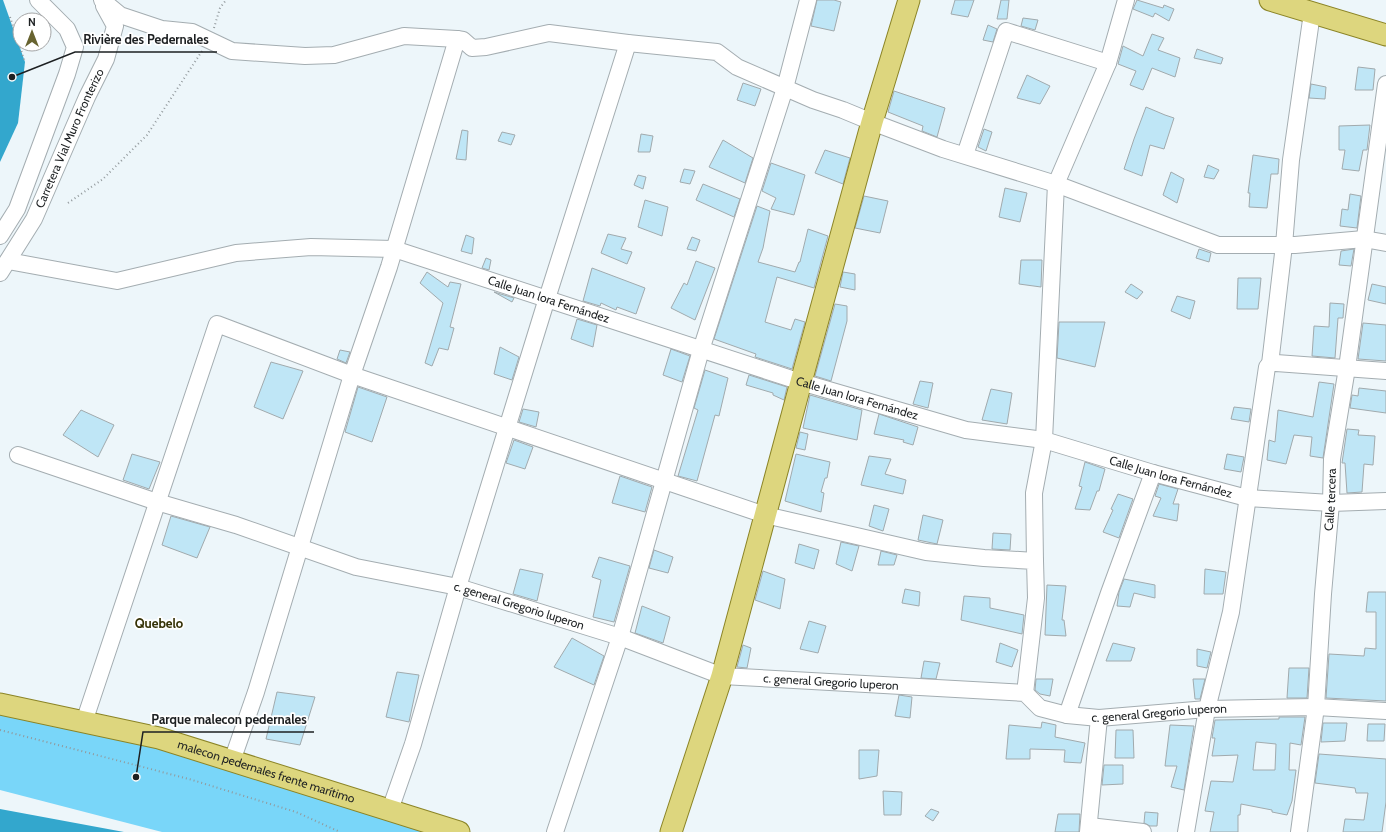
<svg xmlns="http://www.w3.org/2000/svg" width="1386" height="832" font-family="Cabin,sans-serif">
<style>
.green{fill:#79d6f9}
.water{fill:#33a7cd}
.building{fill:#bfe6f6;stroke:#a1aaad;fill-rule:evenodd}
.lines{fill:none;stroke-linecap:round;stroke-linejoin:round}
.minor-casing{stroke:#a4adb1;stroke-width:18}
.major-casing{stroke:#8b8426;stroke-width:23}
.path{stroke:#92999c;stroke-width:2;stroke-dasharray:1 3;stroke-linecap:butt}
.minor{stroke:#fff;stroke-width:16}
.major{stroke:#ddd67e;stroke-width:21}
.labels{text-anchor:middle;stroke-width:3.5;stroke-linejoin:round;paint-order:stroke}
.street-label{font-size:12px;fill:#1d2022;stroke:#fff}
.neighbourhood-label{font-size:13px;font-weight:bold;fill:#353206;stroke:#fff}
.leader{fill:none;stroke:#1d2022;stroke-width:1.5}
.callout-dot{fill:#1d2022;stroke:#fff;stroke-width:1.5}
.callout-label{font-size:13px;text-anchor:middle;font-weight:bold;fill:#1d2022;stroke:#fff;stroke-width:3.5;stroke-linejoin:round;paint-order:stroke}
</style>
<rect width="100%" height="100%" fill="#edf6fa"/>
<path class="green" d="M0,709L159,743L446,832H162L0,790Z"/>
<g class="water">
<path d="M0,0H3L25,62L18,123L0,162Z"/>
<path d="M0,809L124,832H0Z"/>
</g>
<g class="building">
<path d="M817,0H834L841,2L834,31L811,26Z"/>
<path d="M955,0H974L968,17L951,14Z"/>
<path d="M1001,0H1009L1007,19H997Z"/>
<path d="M1137,0L1163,8L1164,5L1174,9L1169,21L1155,13L1153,17L1133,9Z"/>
<path d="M1023,18L1038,20L1035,30L1021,26Z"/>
<path d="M988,25L997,29L993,42L983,40Z"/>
<path d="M1152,34L1164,38L1158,50L1180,58L1175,77L1152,68L1143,90L1130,85L1136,71L1118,64L1123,46L1143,56Z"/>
<path d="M1197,49L1223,58L1221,64L1194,58Z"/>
<path d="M1358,67L1375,69L1373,90H1355Z"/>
<path d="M1027,75L1050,86L1040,104L1017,98Z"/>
<path d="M743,83L761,89L755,106L737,100Z"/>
<path d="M1311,84L1326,87L1325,99L1309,98Z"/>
<path d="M894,91L945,108L937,137L922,131L923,126L888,112Z"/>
<path d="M1146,107L1165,115L1174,118L1164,149L1150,145L1142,176L1124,169L1134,139Z"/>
<path d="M1370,125L1367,150H1363L1359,171L1342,169L1345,150H1339V126Z"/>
<path d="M984,129L992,132L986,151L978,147Z"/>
<path d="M462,130L468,131L466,160L456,159Z"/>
<path d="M502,132L515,135L511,145L498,141Z"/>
<path d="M641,134L653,136L650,152H638Z"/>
<path d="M723,140L753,158L745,183L709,167Z"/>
<path d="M825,150L850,158L843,184L815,173Z"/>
<path d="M1253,155L1279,159L1278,174H1271L1267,208L1249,207L1250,193H1248Z"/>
<path d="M771,163L805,175L794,215L771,209L776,198L762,191Z"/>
<path d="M1208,165L1219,170L1214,179L1204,177Z"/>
<path d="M684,169L695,171L690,184L680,182Z"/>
<path d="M1171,172L1184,179L1177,203L1163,195Z"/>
<path d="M638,175L646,177L643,189L634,185Z"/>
<path d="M703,184L740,199L734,217L696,200Z"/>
<path d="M1005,188L1027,193L1020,222L999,217Z"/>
<path d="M1350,194L1361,196L1357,228L1340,226L1342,209L1348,210Z"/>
<path d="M864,196L888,201L880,233L855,228Z"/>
<path d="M645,200L668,207L662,236L638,227Z"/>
<path d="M757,206L770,211L763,248L758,262L795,272L799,262H800L808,229L828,236L814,288L777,277L765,322L791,330L795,319L805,322L792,369L755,357L756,354L714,339Z"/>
<path d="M608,234L626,238L621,249L632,252L627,264L601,253Z"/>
<path d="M466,235L474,238L472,254L461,251Z"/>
<path d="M692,237L700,240L696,251L687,249Z"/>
<path d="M1199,249L1211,253L1209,262L1196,258Z"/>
<path d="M1354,249L1351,266L1339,265L1341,251Z"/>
<path d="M486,258L491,260L489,270L482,268Z"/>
<path d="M1021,260H1042L1041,287L1019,284Z"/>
<path d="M696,261L715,268L695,320L671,308L684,283L687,285Z"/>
<path d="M592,268L645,288L636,314L617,307L616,310L601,303L600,306L583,301Z"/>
<path d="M427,272L448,287L450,282L461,284L450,327L454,328L448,350L439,348L432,366L425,363L443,303L420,283Z"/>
<path d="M843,272L855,274V290L840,287Z"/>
<path d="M1238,278H1261L1258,309H1237Z"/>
<path d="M1131,284L1143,292L1137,299L1125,292Z"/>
<path d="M1372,284L1386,287V304L1368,300Z"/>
<path d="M494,292L514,298L512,302Z"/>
<path d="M1177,296L1195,301L1190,319L1171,311Z"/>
<path d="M1330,303L1344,304L1343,318H1338L1335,358L1312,356L1314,326L1329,327Z"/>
<path d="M835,304L847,306V321L831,381L815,376Z"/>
<path d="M577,319L597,325L593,347L571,339Z"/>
<path d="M1059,322H1105L1095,367L1057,358Z"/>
<path d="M1363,323L1386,325V361L1358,359Z"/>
<path d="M500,347L519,357L512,380L494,374Z"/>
<path d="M671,349L690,356L682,382L663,375Z"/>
<path d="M340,350L350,352L346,363L337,359Z"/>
<path d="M271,362L303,371L283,419L254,407Z"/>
<path d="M705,370L728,378L719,416L715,415L697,481L678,476L698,410L694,408Z"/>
<path d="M749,375L787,387L784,400L773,395V393L746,385Z"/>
<path d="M920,381L933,383L928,408L913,404Z"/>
<path d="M1319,382L1334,384L1323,458L1310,456L1312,437L1294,435L1286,464L1267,460L1269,440L1275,442L1278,410L1313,417Z"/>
<path d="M358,387L387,397L372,442L345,432Z"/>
<path d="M1359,388L1386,391V413L1350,408L1352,395L1358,396Z"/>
<path d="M991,389L1012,393L1007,424L982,420Z"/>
<path d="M810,395L862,410L857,440L803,428Z"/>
<path d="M1234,407L1251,409L1249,422L1231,419Z"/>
<path d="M523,409L539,412L536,427L519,422Z"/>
<path d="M81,410L114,425L98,457L63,435Z"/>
<path d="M879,414L918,427L913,445L903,442L904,440L874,434Z"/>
<path d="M1347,429L1359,430L1358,435L1375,436L1373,465L1364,464L1362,492L1347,493L1345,463H1342Z"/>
<path d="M800,432L808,434L805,450L796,448Z"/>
<path d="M514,440L533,447L525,469L506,463Z"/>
<path d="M132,454L160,462L149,489L123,480Z"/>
<path d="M796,454L830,462L827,478H825L821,492L824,493L821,512L785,501Z"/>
<path d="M1227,454L1244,457L1241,472L1224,469Z"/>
<path d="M869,456L891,459L885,474L906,480L903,494L861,485Z"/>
<path d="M1085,462L1105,469L1099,491H1097L1090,510L1075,509L1082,487L1079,486Z"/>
<path d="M620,476L652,487L645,512L612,503Z"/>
<path d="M1159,484L1178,489L1173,504H1179L1177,521L1153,516L1161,498L1155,496Z"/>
<path d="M1118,494L1133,499L1119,538L1103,532L1113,510L1111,509Z"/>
<path d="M874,505L889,509L883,531L869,526Z"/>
<path d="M923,515L943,520L937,544L918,540Z"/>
<path d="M171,516L210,527L197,558L162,545Z"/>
<path d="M993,533L1011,534L1010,550L992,549Z"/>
<path d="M841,542L859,546L852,571L836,564Z"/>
<path d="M799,544L819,550L814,569L795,563Z"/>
<path d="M654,550L673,557L668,573L649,568Z"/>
<path d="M881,551L897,555L894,565H878Z"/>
<path d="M599,557L630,566L614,622L593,617L601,580L592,577Z"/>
<path d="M520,569L543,574L537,601L513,594Z"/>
<path d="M1205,569L1226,572L1223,594H1204Z"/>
<path d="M763,571L785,579L780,609L755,600Z"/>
<path d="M1124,579L1155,585V598L1134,593L1130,607L1117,606L1119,592Z"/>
<path d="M1047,585L1066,586L1062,620H1064L1066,636L1045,635Z"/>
<path d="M905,589L920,592L919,606L902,603Z"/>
<path d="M1368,592H1386V701L1326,698L1329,654L1364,656L1365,648L1376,649V612H1366Z"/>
<path d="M964,596L990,598V608L1024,615L1022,634L961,620Z"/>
<path d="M642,606L670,617L663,643L635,633Z"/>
<path d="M809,621L826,626L818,653L800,649Z"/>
<path d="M572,638L604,656L594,685L554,667Z"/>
<path d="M1000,643L1018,650L1012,667L996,662Z"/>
<path d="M1113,643L1135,648L1131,661H1106Z"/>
<path d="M743,645L751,648L747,668L737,667Z"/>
<path d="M1197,649L1211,652L1207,668L1197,666Z"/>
<path d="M924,661L940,663L936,679L921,678Z"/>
<path d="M1289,668H1309L1307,698H1287Z"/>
<path d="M397,672L419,675L409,722L386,717Z"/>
<path d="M1036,679H1053L1050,696L1040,694L1035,690Z"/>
<path d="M1193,679H1205L1200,699H1195Z"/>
<path d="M277,692L315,697L300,745L266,739Z"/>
<path d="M899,695L912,697L910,718L895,716Z"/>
<path d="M1279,717H1305L1301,745L1290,743L1289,770H1296L1292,801L1287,815L1272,812V810L1241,804L1240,815H1238V832H1210L1214,812L1205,811L1211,781L1233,782L1238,755L1212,756L1215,738H1212L1215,720L1279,719ZM1256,742L1276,744L1275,770H1253Z"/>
<path d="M1042,722L1056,725L1055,737L1085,743L1081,763L1064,762L1065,750L1030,749V759H1006L1009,725L1041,728Z"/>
<path d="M1323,723H1347L1345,741L1321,742Z"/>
<path d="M1368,724H1385L1384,741H1367Z"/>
<path d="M1170,725L1194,726L1184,790L1171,787L1177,766H1165Z"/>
<path d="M1116,730H1133L1134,758H1115Z"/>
<path d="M859,750H879L877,776L859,779Z"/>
<path d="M1319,754L1386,759V802L1382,832H1343L1345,819L1364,820L1368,793H1356L1355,788L1315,783Z"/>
<path d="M1104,765H1123V784L1102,785Z"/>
<path d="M883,791L902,792L901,815H884Z"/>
<path d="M931,809L939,812L933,821L925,816Z"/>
<path d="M1145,812L1158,813L1157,826H1150L1144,823Z"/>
<path d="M1058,814H1080L1079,832H1055Z"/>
</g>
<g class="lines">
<g class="minor-casing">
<g id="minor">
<path d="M102,0L120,15L162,29L192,32L232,51L305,56L334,55L404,36L457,39L463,40L472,48L486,47L549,33L628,43L717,52L737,67L813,100L843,110L872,122L943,149L1056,184L1218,245H1295L1364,239L1386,243"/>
<path d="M965,155L1006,31L1108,63"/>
<path d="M0,236L17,209L67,74L75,47L67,29L38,0"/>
<path id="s1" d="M8,261L117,281L236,253L311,247L394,249L801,382L966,430L1044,440L1153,473L1247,498L1331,503L1386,501"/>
<path id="s2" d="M0,273L34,219L87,97L106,59L115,26L104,6"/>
<path d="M1270,364L1284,245L1291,160L1312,13"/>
<path id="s3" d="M18,455L157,502L236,525L356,567L458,587L620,637L722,676L1025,693L1040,708L1067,715L1099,718L1207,709L1316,707L1386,711"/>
<path d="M1035,561L1034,493L1044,440L1056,184L1108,63L1126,0"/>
<path d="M1067,715L1109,593L1153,473"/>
<path d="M84,722L217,324L352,375L765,515L926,552L984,558L1035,561L1036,598L1025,693"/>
<path d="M232,761L256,692L352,375L389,267L457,39"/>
<path d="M390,810L413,744L458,587L544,308L628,43"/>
<path d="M1089,826L1143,832"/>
<path d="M555,832L620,637L701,350L785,88L808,0"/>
<path d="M1088,832L1099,718"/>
<path d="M1186,832L1207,709L1231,612L1267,367L1271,363H1276L1386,371"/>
<path id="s4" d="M1299,832L1316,707L1323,594L1331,503L1332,459L1347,368L1386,84"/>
</g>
</g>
<g class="major-casing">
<g id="major">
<path d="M1270,0L1386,35"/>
<path id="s5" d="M0,704L159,738L459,832"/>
<path d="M671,832L722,676L801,382L872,122L909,0"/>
</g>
</g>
<g class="path">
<path d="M10,17L25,62"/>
<path d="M214,28L220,8L226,0"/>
<path d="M68,203L103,179L147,135L202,51"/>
<path d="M0,730L189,779L296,812L340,832"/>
</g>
<use href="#minor" class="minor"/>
<use href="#major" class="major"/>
</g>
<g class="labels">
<g class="street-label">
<text dy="4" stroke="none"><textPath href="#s2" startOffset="152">Carretera Vial Muro Fronterizo</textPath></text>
<text dy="4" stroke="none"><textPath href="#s1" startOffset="554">Calle Juan lora Fernández</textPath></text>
<text dy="4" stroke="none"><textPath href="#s1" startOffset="878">Calle Juan lora Fernández</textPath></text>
<text dy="4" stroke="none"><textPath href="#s1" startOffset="1202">Calle Juan lora Fernández</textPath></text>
<text dy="4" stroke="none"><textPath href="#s4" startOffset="334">Calle tercera</textPath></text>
<text dy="4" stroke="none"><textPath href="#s3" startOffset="524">c. general Gregorio luperon</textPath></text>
<text dy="4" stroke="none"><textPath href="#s3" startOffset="848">c. general Gregorio luperon</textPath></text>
<text dy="4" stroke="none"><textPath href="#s3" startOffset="1184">c. general Gregorio luperon</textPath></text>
<text dy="4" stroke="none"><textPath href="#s5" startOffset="275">malecon pedernales frente marítimo</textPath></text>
</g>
<g class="neighbourhood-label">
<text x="159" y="628">Quebelo</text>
</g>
</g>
<path class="leader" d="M12 77L75 52H217M136 777L143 732H314"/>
<g class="callout-dot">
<circle cx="12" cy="77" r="4"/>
<circle cx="136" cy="777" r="4"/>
</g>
<g class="callout-label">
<text x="146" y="44">Rivière des Pedernales</text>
<text x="229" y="724">Parque malecon pedernales</text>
</g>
<g transform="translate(32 32)"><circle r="19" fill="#ffffff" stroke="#a5a6a7"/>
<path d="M0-3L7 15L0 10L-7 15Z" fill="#676330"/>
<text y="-6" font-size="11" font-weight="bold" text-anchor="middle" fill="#1d2022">N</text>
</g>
</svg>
